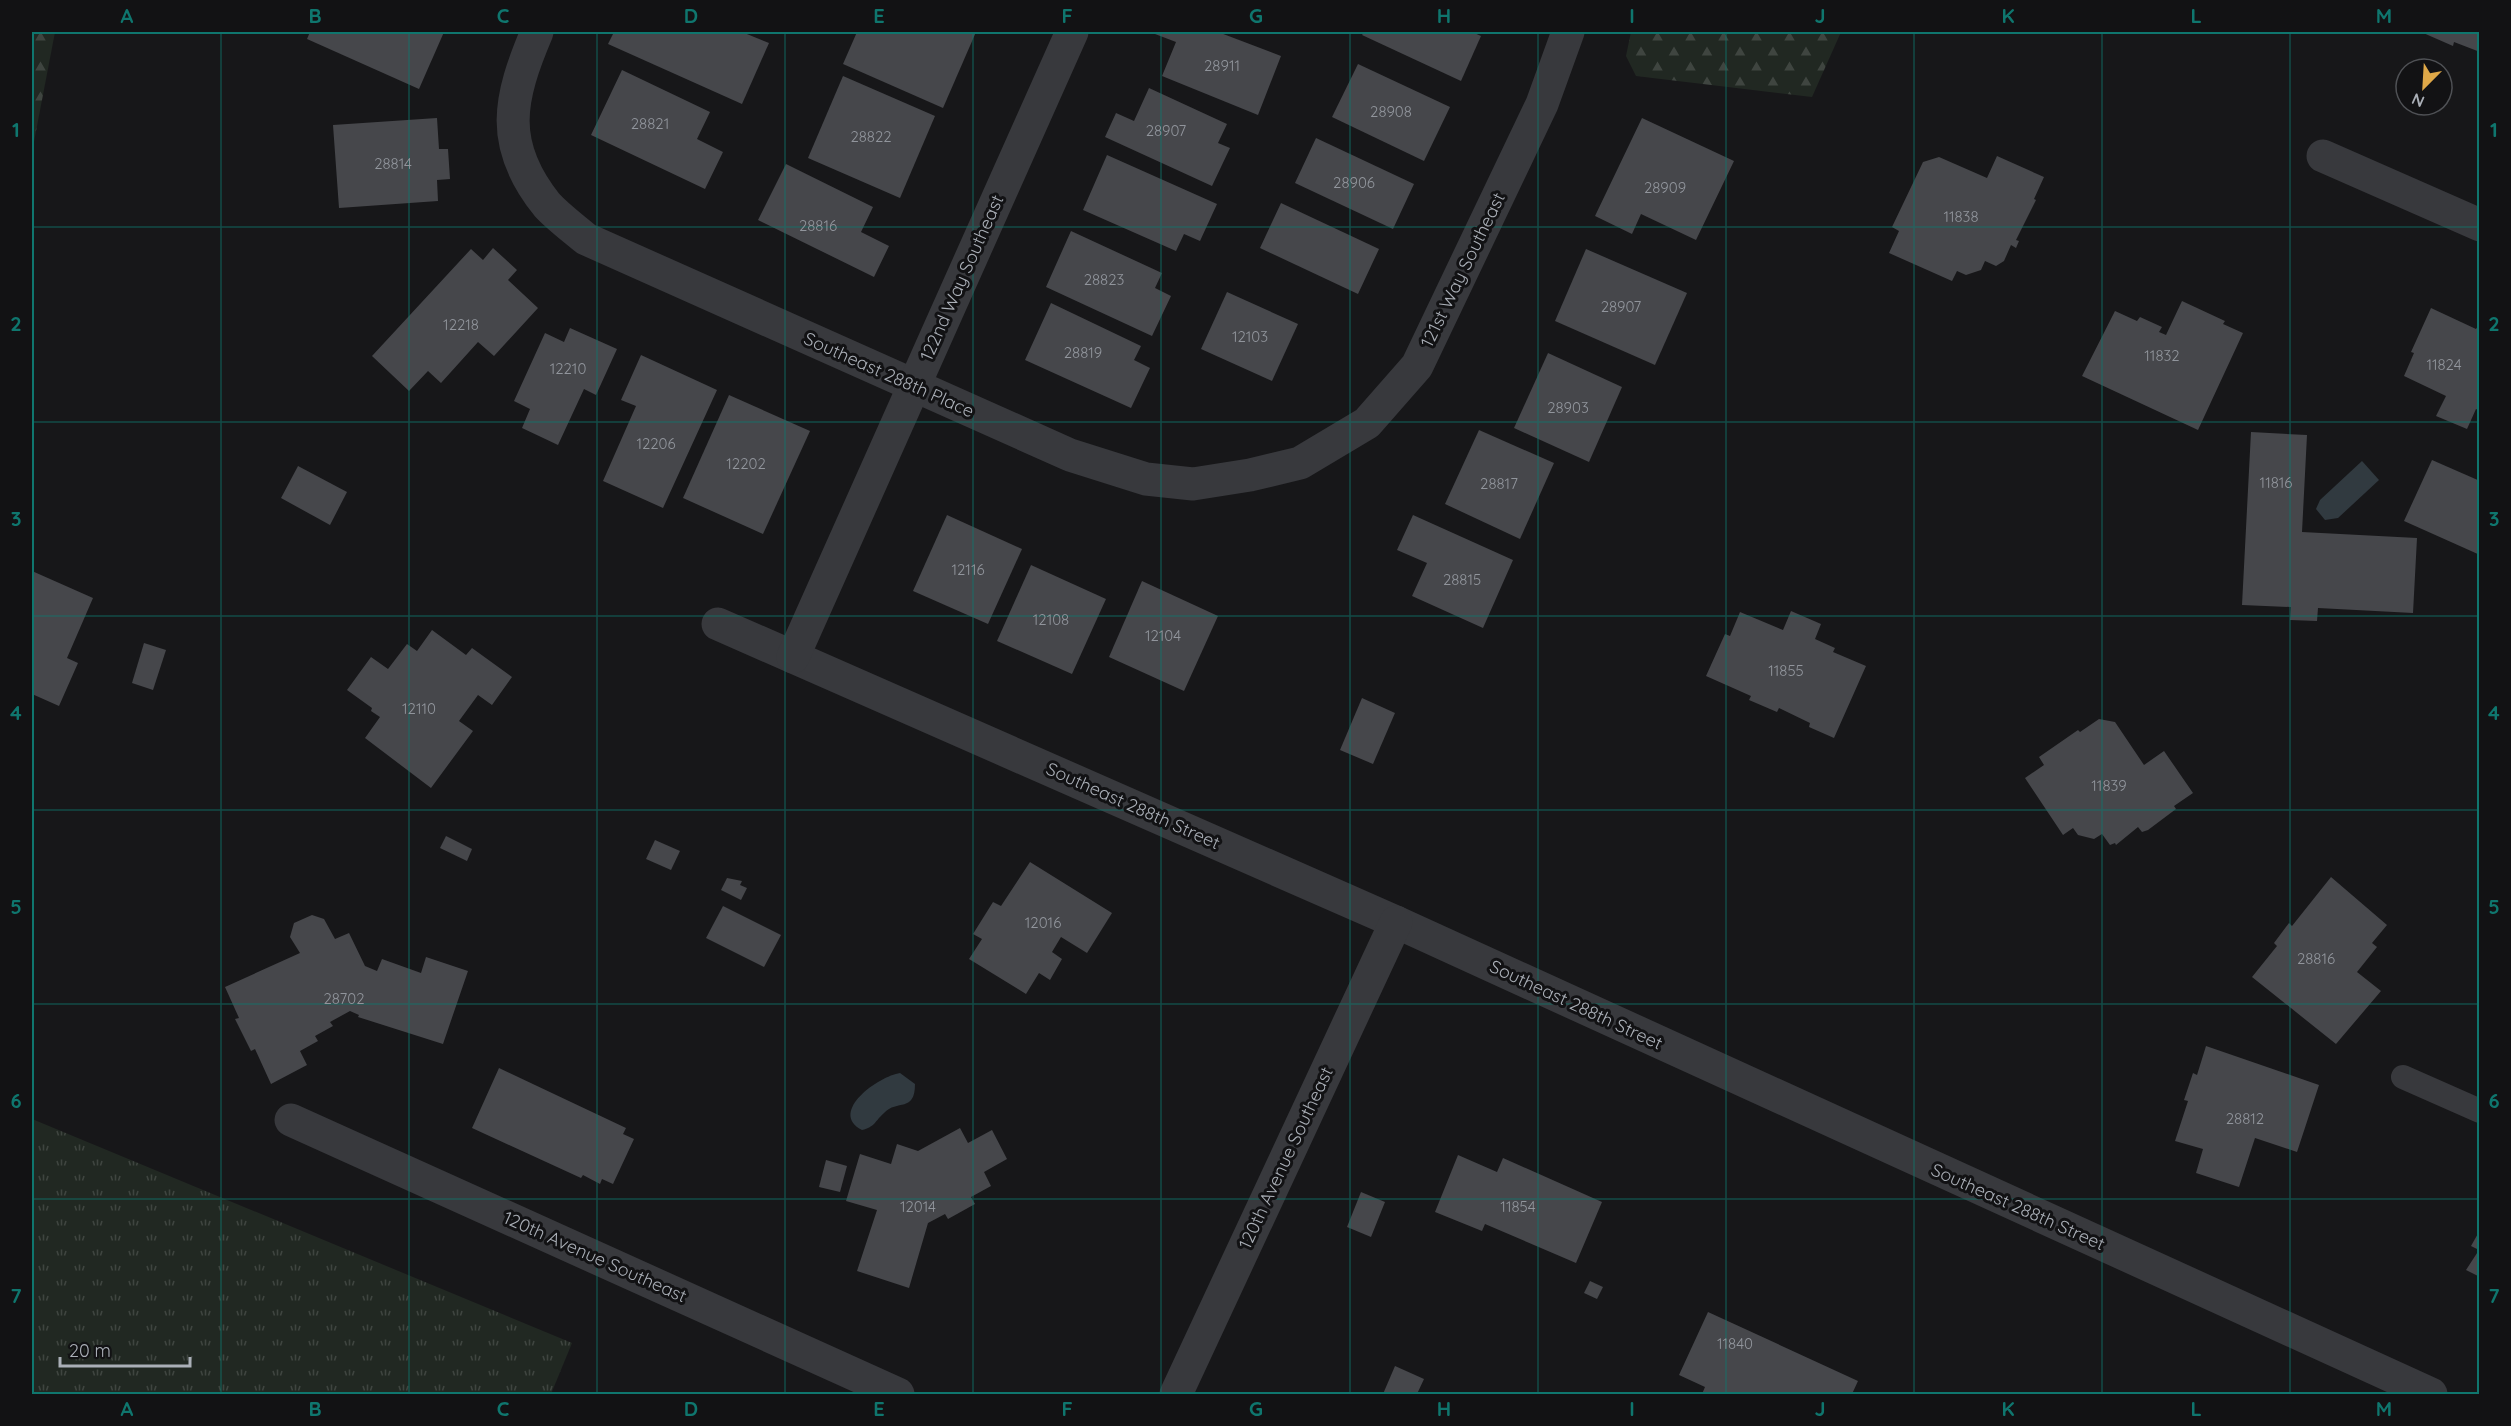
<svg xmlns="http://www.w3.org/2000/svg" width="2511" height="1426" font-family="Quicksand,sans-serif">
<style>
.grass{fill:url(#grass-tufts)}
.forest{fill:url(#forest-firs)}
.water{fill:#313a40}
.building{fill:#46474b}
.lines{fill:none;stroke-linecap:round;stroke-linejoin:round}
.service{stroke:#38393d;stroke-width:24}
.minor{stroke:#38393d;stroke-width:33}
.grid{fill:none;stroke:#0f766e;stroke-width:1.5;stroke-opacity:0.55}
.labels{text-anchor:middle;stroke-width:6;stroke-linejoin:round;paint-order:stroke}
.number-label{font-size:15px;fill:#91959c}
.street-label{font-size:18px;fill:#aaafb7;stroke:#121214}
.neatline{fill:none;stroke:#0f766e;stroke-width:2}
.grid-label{font-size:20px;text-anchor:middle;font-weight:bold;fill:#0f766e}
</style>
<defs>
<pattern id="grass-tufts" width="24" height="20" patternUnits="userSpaceOnUse" patternTransform="scale(1.5)"><rect width="24" height="20" fill="#212822"/><path d="M3 7l-1-3M5 7V3M7 7l1-3M15 17l-1-3M17 17v-4M19 17l1-3" fill="none" stroke="#3f4540"/></pattern>
<pattern id="forest-firs" width="22" height="20" patternUnits="userSpaceOnUse" patternTransform="scale(1.5)"><rect width="22" height="20" fill="#212822"/><path d="M5 1l3.5 6h-7zM16 11l3.5 6h-7z" fill="#3f4540"/></pattern>
</defs>
<rect width="100%" height="100%" fill="#171719"/>
<path class="grass" d="M32,1119L572,1343L551,1394H32Z"/>
<g class="forest">
<path d="M32,32H55L32,152Z"/>
<path d="M1631,32H1841L1812,97L1636,76L1626,56Z"/>
</g>
<g class="water">
<path d="M2362,461L2379,480L2338,518L2325,520L2316,509L2320,500Z"/>
<path d="M900,1073L915,1084C915,1113 897,1099 884,1113C875,1121 875,1127 862,1130C828,1112 879,1076 900,1073Z"/>
</g>
<g class="building">
<path d="M310,32H444L419,89L307,39Z"/>
<path d="M614,32H742L769,43L742,104L608,44Z"/>
<path d="M857,32H976L943,108L843,64Z"/>
<path d="M1156,32H1218L1281,56L1258,115L1162,76L1176,42L1155,34Z"/>
<path d="M1364,32H1472L1481,36L1461,81L1362,35Z"/>
<path d="M2421,32H2480V52L2454,42L2453,46Z"/>
<path d="M1358,64L1450,107L1424,161L1332,117Z"/>
<path d="M622,70L710,112L697,139L723,152L705,189L591,135Z"/>
<path d="M843,76L935,116L900,198L808,158Z"/>
<path d="M1149,88L1227,124L1218,143L1230,148L1212,186L1105,137L1116,113L1134,121Z"/>
<path d="M437,118L439,149H448L450,179L437,180L438,201L339,208L333,125Z"/>
<path d="M1642,118L1734,161L1696,240L1641,214L1632,234L1595,216Z"/>
<path d="M1316,138L1414,184L1393,229L1295,183Z"/>
<path d="M1107,155L1217,204L1200,241L1184,234L1176,251L1083,210Z"/>
<path d="M1997,156L2044,177L2034,199L2036,200L2016,240L2019,241L2016,248L2011,245L2004,261L1996,266L1985,261L1981,270L1966,275L1957,271L1952,281L1889,253L1899,231L1892,227L1923,162L1939,157L1987,178Z"/>
<path d="M786,164L873,207L861,232L889,246L874,277L758,220Z"/>
<path d="M1281,203L1379,249L1358,294L1260,248Z"/>
<path d="M1071,231L1162,273L1155,288L1171,296L1152,336L1046,287Z"/>
<path d="M493,248L517,270L508,280L538,308L494,356L478,342L441,383L428,371L409,391L372,356L471,249L483,260Z"/>
<path d="M1586,249L1687,293L1655,365L1555,321Z"/>
<path d="M1227,292L1298,324L1272,381L1201,349Z"/>
<path d="M2182,301L2225,321L2223,324L2243,333L2198,430L2082,376L2115,311L2137,321L2140,317L2162,327L2159,332L2166,335Z"/>
<path d="M1051,303L1141,346L1134,360L1150,368L1131,408L1025,360Z"/>
<path d="M2431,308L2476,329L2478,326L2480,327V411L2476,409L2467,429L2436,416L2446,396L2404,376L2414,353L2411,352Z"/>
<path d="M570,328L617,349L596,395L584,389L558,445L522,428L530,409L514,401L545,333L564,342Z"/>
<path d="M1548,353L1622,387L1589,462L1514,428Z"/>
<path d="M641,355L717,390L663,508L603,481L636,406L621,400Z"/>
<path d="M729,395L810,431L763,534L683,498Z"/>
<path d="M1479,430L1554,463L1520,539L1445,504Z"/>
<path d="M2251,432L2307,435L2302,532L2417,538L2413,613L2318,608L2317,621L2290,620L2291,607L2242,605Z"/>
<path d="M2432,460L2480,481V555L2404,521Z"/>
<path d="M298,466L347,492L330,525L281,498Z"/>
<path d="M947,515L1022,549L988,624L913,591Z"/>
<path d="M1413,515L1513,560L1483,628L1412,596L1427,563L1397,550Z"/>
<path d="M1031,565L1106,599L1072,674L997,641Z"/>
<path d="M32,571L93,598L67,658L78,663L59,706L32,694Z"/>
<path d="M1142,581L1218,616L1184,691L1109,657Z"/>
<path d="M1791,611L1821,624L1815,639L1835,648L1833,652L1866,666L1834,738L1809,727L1810,723L1779,708L1777,712L1749,700L1751,696L1706,676L1725,634L1730,636L1740,612L1783,630Z"/>
<path d="M432,630L466,655L472,648L512,677L492,705L478,695L459,721L473,731L431,788L365,738L380,717L371,711L372,708L347,690L371,657L388,669L407,644L417,651Z"/>
<path d="M144,643L166,650L153,690L132,683Z"/>
<path d="M1362,698L1395,713L1373,764L1340,750Z"/>
<path d="M2099,719L2115,722L2144,765L2164,751L2193,793L2174,806L2176,809L2148,830L2142,832L2138,827L2116,845L2115,843L2110,845L2102,834L2094,839L2078,835L2073,828L2063,835L2025,778L2044,765L2039,757L2078,730L2080,732Z"/>
<path d="M446,836L472,849L467,861L440,848Z"/>
<path d="M655,840L680,851L671,870L646,859Z"/>
<path d="M1030,862L1112,913L1087,953L1061,937L1052,952L1062,959L1050,980L1039,973L1026,994L969,959L982,939L973,934L993,902L1001,906Z"/>
<path d="M2331,877L2387,925L2372,943L2377,947L2357,972L2381,991L2336,1044L2252,977L2277,946L2274,943L2289,923L2292,926Z"/>
<path d="M727,878L742,881L740,885L747,888L741,900L721,890Z"/>
<path d="M723,906L781,935L764,967L706,938Z"/>
<path d="M312,915L324,919L335,939L349,933L365,966L377,971L382,959L421,973L426,957L468,971L443,1044L358,1017L359,1015L350,1011L330,1022L333,1026L315,1036L318,1041L300,1051L307,1065L271,1084L255,1049L251,1051L235,1019L239,1018L225,987L300,953L290,937L294,923Z"/>
<path d="M2206,1046L2319,1085L2297,1152L2255,1138L2239,1187L2196,1173L2203,1149L2175,1141L2188,1101L2184,1100L2193,1073L2197,1075Z"/>
<path d="M499,1068L626,1128L623,1134L634,1139L613,1184L602,1179L600,1184L583,1175L581,1178L472,1128Z"/>
<path d="M960,1128L968,1143L992,1130L1007,1159L984,1172L991,1186L971,1197L975,1204L948,1219L945,1214L928,1223L909,1288L857,1271L877,1210L846,1201L860,1154L891,1164L897,1144L918,1151Z"/>
<path d="M1458,1155L1497,1172L1503,1158L1602,1202L1576,1263L1485,1224L1482,1231L1435,1212Z"/>
<path d="M826,1160L847,1166L840,1192L819,1187Z"/>
<path d="M1361,1192L1385,1202L1371,1237L1347,1227Z"/>
<path d="M2480,1230V1277L2466,1270L2479,1250L2471,1246Z"/>
<path d="M1590,1281L1603,1287L1597,1299L1584,1293Z"/>
<path d="M1708,1312L1858,1381L1852,1394H1702L1705,1387L1679,1375Z"/>
<path d="M1395,1366L1424,1379L1417,1394H1383Z"/>
</g>
<g class="lines">
<path class="service" d="M2403,1077L2480,1111"/>
<g class="minor">
<path d="M537,32C509,98 498,144 547,205C558,217 573,228 586,239L1070,455L1146,479L1193,484L1250,475L1300,463L1367,423L1417,366L1542,104L1568,32"/>
<path d="M2323,156L2480,225"/>
<path d="M718,624L1396,922L2431,1394"/>
<path d="M793,657L1072,32"/>
<path d="M291,1120L898,1394"/>
<path d="M1176,1394L1396,922"/>
</g>
</g>
<path class="grid" d="M221,32V1394M409,32V1394M597,32V1394M785,32V1394M973,32V1394M1161,32V1394M1350,32V1394M1538,32V1394M1726,32V1394M1914,32V1394M2102,32V1394M2290,32V1394M32,227H2480M32,422H2480M32,616H2480M32,810H2480M32,1004H2480M32,1199H2480"/>
<g class="labels">
<g class="number-label">
<text x="1222" y="71">28911</text>
<text x="1391" y="117">28908</text>
<text x="650" y="129">28821</text>
<text x="1166" y="136">28907</text>
<text x="871" y="142">28822</text>
<text x="393" y="169">28814</text>
<text x="1354" y="188">28906</text>
<text x="1665" y="193">28909</text>
<text x="1961" y="222">11838</text>
<text x="818" y="231">28816</text>
<text x="1104" y="285">28823</text>
<text x="1621" y="312">28907</text>
<text x="461" y="330">12218</text>
<text x="1250" y="342">12103</text>
<text x="1083" y="358">28819</text>
<text x="2162" y="361">11832</text>
<text x="2444" y="370">11824</text>
<text x="568" y="374">12210</text>
<text x="1568" y="413">28903</text>
<text x="656" y="449">12206</text>
<text x="746" y="469">12202</text>
<text x="2276" y="488">11816</text>
<text x="1499" y="489">28817</text>
<text x="968" y="575">12116</text>
<text x="1462" y="585">28815</text>
<text x="1051" y="625">12108</text>
<text x="1163" y="641">12104</text>
<text x="1786" y="676">11855</text>
<text x="419" y="714">12110</text>
<text x="2109" y="791">11839</text>
<text x="1043" y="928">12016</text>
<text x="2316" y="964">28816</text>
<text x="344" y="1004">28702</text>
<text x="2245" y="1124">28812</text>
<text x="918" y="1212">12014</text>
<text x="1518" y="1212">11854</text>
<text x="1735" y="1349">11840</text>
</g>
<g class="street-label">
<text transform="translate(1463 270) rotate(-64)" y="6">121st Way Southeast</text>
<text transform="translate(962 278) rotate(-66)" y="6">122nd Way Southeast</text>
<text transform="translate(889 375) rotate(24)" y="6">Southeast 288th Place</text>
<text transform="translate(1133 806) rotate(24)" y="6">Southeast 288th Street</text>
<text transform="translate(1576 1005) rotate(25)" y="6">Southeast 288th Street</text>
<text transform="translate(1286 1158) rotate(-65)" y="6">120th Avenue Southeast</text>
<text transform="translate(2018 1207) rotate(24)" y="6">Southeast 288th Street</text>
<text transform="translate(595 1257) rotate(24)" y="6">120th Avenue Southeast</text>
</g>
</g>
<rect width="2511" height="1426" fill="none" stroke="#121214" stroke-width="66"/>
<g transform="translate(2424 87) rotate(204)"><circle r="28" fill="#121214" stroke="#4f5155" stroke-width="1.5"/>
<path d="M0-4.5L10 22L0 15L-10 22Z" fill="#dfa848"/>
<text y="-9" font-size="16" font-weight="bold" text-anchor="middle" fill="#aaafb7">N</text>
</g>
<path d="M60 1357v9h130v-9" fill="none" stroke="#aaafb7" stroke-width="3"/>
<text x="69" y="1357" font-size="18" fill="#aaafb7" stroke="#121214" stroke-width="4.5" paint-order="stroke">20 m</text>
<rect x="33" y="33" width="2445" height="1360" class="neatline"/>
<g class="grid-label">
<text x="127" y="23">A</text>
<text x="315" y="23">B</text>
<text x="503" y="23">C</text>
<text x="691" y="23">D</text>
<text x="879" y="23">E</text>
<text x="1067" y="23">F</text>
<text x="1256" y="23">G</text>
<text x="1444" y="23">H</text>
<text x="1632" y="23">I</text>
<text x="1820" y="23">J</text>
<text x="2008" y="23">K</text>
<text x="2196" y="23">L</text>
<text x="2384" y="23">M</text>
<text x="16" y="137">1</text>
<text x="2494" y="137">1</text>
<text x="16" y="331">2</text>
<text x="2494" y="331">2</text>
<text x="16" y="526">3</text>
<text x="2494" y="526">3</text>
<text x="16" y="720">4</text>
<text x="2494" y="720">4</text>
<text x="16" y="914">5</text>
<text x="2494" y="914">5</text>
<text x="16" y="1108">6</text>
<text x="2494" y="1108">6</text>
<text x="16" y="1303">7</text>
<text x="2494" y="1303">7</text>
<text x="127" y="1416">A</text>
<text x="315" y="1416">B</text>
<text x="503" y="1416">C</text>
<text x="691" y="1416">D</text>
<text x="879" y="1416">E</text>
<text x="1067" y="1416">F</text>
<text x="1256" y="1416">G</text>
<text x="1444" y="1416">H</text>
<text x="1632" y="1416">I</text>
<text x="1820" y="1416">J</text>
<text x="2008" y="1416">K</text>
<text x="2196" y="1416">L</text>
<text x="2384" y="1416">M</text>
</g>
</svg>
